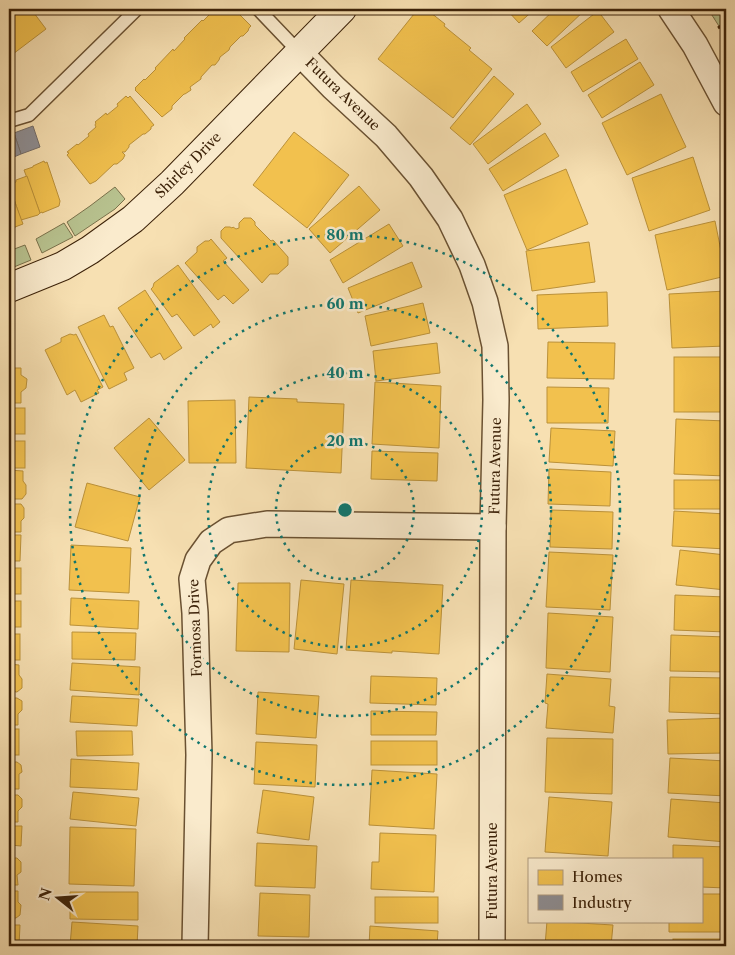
<svg xmlns="http://www.w3.org/2000/svg" width="735" height="955" font-family="'Libre Caslon Text',serif">
<style>
.green{fill:#b8c390;stroke:#7a724c}
.park{fill:url(#park-tufts);stroke:#7a724c}
.homes{fill:#f2c14e;stroke:#bb9139}
.industry{fill:#8d8d92;stroke:#746d69}
.lines{fill:none;stroke-linecap:round;stroke-linejoin:round}
.lane-casing{stroke:#6a5132;stroke-width:15}
.street-casing{stroke:#6a5132;stroke-width:28}
.secondary-casing{stroke:#3b2108;stroke-width:30}
.path{stroke:#3b2108;stroke-width:3;stroke-dasharray:4 2.5;stroke-linecap:butt}
.lane{stroke:#faebcd;stroke-width:12}
.street{stroke:#faebcd;stroke-width:25}
.secondary{stroke:#faebcd;stroke-width:28}
.ring{fill:none;stroke:#0f766e;stroke-width:2.5;stroke-dasharray:2.5 5}
.labels{text-anchor:middle;stroke-width:5;stroke-linejoin:round;paint-order:stroke}
.street-label{font-size:14px;fill:#3b2108;stroke:#faebcd}
.centre{fill:#0f766e;stroke:#faebcd;stroke-width:2.5}
.ring-label{font-size:15px;text-anchor:middle;font-weight:bold;fill:#0f766e;stroke:#faebcd;stroke-width:5;stroke-linejoin:round;paint-order:stroke}
</style>
<defs>
<pattern id="park-tufts" width="24" height="20" patternUnits="userSpaceOnUse" patternTransform="scale(1.25)"><rect width="24" height="20" fill="#b8c390"/><path d="M3 7l-1-3M5 7V3M7 7l1-3M15 17l-1-3M17 17v-4M19 17l1-3" fill="none" stroke="#9fa77b"/></pattern>
</defs>
<rect width="100%" height="100%" fill="#f7e0b2"/>
<filter id="stains"><feTurbulence type="fractalNoise" baseFrequency=".004" numOctaves="4"/><feColorMatrix values="0 0 0 0 .2 0 0 0 0 .09 0 0 0 0 .02 0 0 0 .5 -.17"/></filter>
<radialGradient id="worn" r=".72"><stop offset=".6" stop-color="#630" stop-opacity="0"/><stop offset="1" stop-color="#630" stop-opacity=".3"/></radialGradient>
<g class="green">
<path d="M115,187L125,199L115,209L75,236L67,222L90,206Z"/>
<path d="M64,223L73,237L42,253L36,239Z"/>
<path d="M25,245L31,260L9,269V251Z"/>
</g>
<path class="park" d="M708,9H726V37Z"/>
<g class="homes">
<path d="M9,9H31L46,29L9,57Z"/>
<path d="M213,9H234L251,26L249,28L248,31L243,36H241L230,47L229,50L220,57L219,60L215,65H212L201,77V79L190,87L191,90L185,94H184L172,106V109L162,117L135,90L136,89L135,88L144,79L145,80L156,69L155,68L173,49L174,51L185,39L184,38L202,20L203,21L214,10Z"/>
<path d="M418,9H426L445,24L444,26L471,48L469,50L492,69L453,118L378,59Z"/>
<path d="M506,9H535L519,23Z"/>
<path d="M555,9H586L547,46L532,31Z"/>
<path d="M598,11L614,32L566,68L551,47Z"/>
<path d="M626,39L638,59L583,92L571,72Z"/>
<path d="M640,62L654,85L602,118L588,95Z"/>
<path d="M494,76L514,94L470,145L450,128Z"/>
<path d="M661,94L686,147L627,175L602,123Z"/>
<path d="M126,96L128,98L130,96L154,125L151,127V129L145,134H143L129,145V147L125,152H122L125,155L123,159L117,164H114L96,181L90,184L67,155L69,153L67,152L77,144L78,145L89,136L88,134L96,127L95,125L96,123L95,122L106,113L107,115L118,106L117,104Z"/>
<path d="M527,104L541,124L488,164L473,144Z"/>
<path d="M294,132L349,175L307,228L253,185Z"/>
<path d="M545,133L559,156L503,191L489,169Z"/>
<path d="M693,157L710,210L649,231L632,178Z"/>
<path d="M44,161L45,163L47,162L60,201L59,206L42,213V212L40,213L24,170L33,167V166Z"/>
<path d="M566,169L588,224L527,250L504,195Z"/>
<path d="M27,176L40,213L38,215L21,220L9,184L16,182V180Z"/>
<path d="M359,186L380,210L330,253L309,229Z"/>
<path d="M9,189H10L23,224L15,227L14,229L9,232Z"/>
<path d="M244,218H251L255,222V225L271,241L273,240L288,257V265L278,274H270L262,283L221,238V231L225,227H230L232,228L233,227L236,229L239,228V223Z"/>
<path d="M715,221L726,276L667,290L655,235Z"/>
<path d="M389,224L403,246L343,283L330,260Z"/>
<path d="M211,239L227,258L223,261L249,290L233,304L224,295L218,300L185,263L197,252V247L205,241H209Z"/>
<path d="M589,242L595,282L532,291L526,251Z"/>
<path d="M412,262L422,287L358,313L348,288Z"/>
<path d="M178,265L220,322L213,328L211,324L194,336L177,314L172,317L151,289L153,287L154,283Z"/>
<path d="M145,290L182,348L164,360L160,353L151,358L118,308Z"/>
<path d="M726,291V346L672,348L669,294Z"/>
<path d="M607,292L608,326L538,329L537,295Z"/>
<path d="M423,303L430,333L371,346L365,316Z"/>
<path d="M104,315L110,327L113,326L134,368L124,373L127,380L109,389L78,327Z"/>
<path d="M70,334L74,335L76,334L103,387L97,390L99,393L81,402L75,390L67,395L45,350L61,342V338Z"/>
<path d="M548,342L615,343L614,379L547,378Z"/>
<path d="M437,343L440,373L376,381L373,351Z"/>
<rect x="674" y="357" width="52" height="55"/>
<path d="M9,368H21V375L27,379L26,388L21,392V403H9Z"/>
<path d="M375,382L441,386L439,448L372,444Z"/>
<path d="M547,387L609,388L608,423H547Z"/>
<path d="M249,397L297,399V402L344,404L341,473L246,468Z"/>
<path d="M235,400L236,463H189L188,401Z"/>
<rect x="9" y="408" width="16" height="26"/>
<path d="M149,418L185,460L149,490L114,448Z"/>
<path d="M676,419L726,421V476L674,474Z"/>
<path d="M551,428L615,431L613,466L549,462Z"/>
<rect x="9" y="441" width="16" height="27"/>
<path d="M372,451L438,453L437,481L371,479Z"/>
<path d="M549,469L611,472L610,506L548,504Z"/>
<path d="M9,470L23,471V481L26,485V494L22,499H9Z"/>
<rect x="674" y="480" width="52" height="29"/>
<path d="M87,483L140,497L128,541L75,527Z"/>
<path d="M9,504H21L24,508V518L21,521V532H9Z"/>
<path d="M551,510L613,512L612,549L550,547Z"/>
<path d="M674,511L726,514V549L672,546Z"/>
<path d="M9,535H21L20,561H9Z"/>
<path d="M71,545L131,548L129,593L69,590Z"/>
<path d="M680,550L726,555V590L676,585Z"/>
<path d="M549,552L613,555L610,610L546,607Z"/>
<rect x="9" y="568" width="12" height="26"/>
<path d="M301,580L344,584L337,654L294,649Z"/>
<path d="M351,580L443,585L439,654L392,651V653L346,650Z"/>
<path d="M238,583H290L289,652L236,651Z"/>
<path d="M675,595L726,597V632L674,630Z"/>
<path d="M71,598L139,601L138,629L70,625Z"/>
<rect x="9" y="601" width="12" height="26"/>
<path d="M548,613L613,617L610,672L546,668Z"/>
<path d="M72,632L136,633L135,660L72,659Z"/>
<rect x="9" y="634" width="11" height="26"/>
<path d="M671,635L726,637V672L670,671Z"/>
<path d="M72,663L140,667L139,695L70,690Z"/>
<path d="M9,664L19,665V675L22,679V688L17,692L9,691Z"/>
<path d="M547,674L611,679L609,706L615,707L613,733L546,728L548,704L545,703Z"/>
<path d="M371,676L437,678L436,705L370,703Z"/>
<path d="M670,677L726,678V714L669,712Z"/>
<path d="M258,692L319,696L316,738L256,734Z"/>
<path d="M72,696L139,699L137,726L70,722Z"/>
<path d="M9,698H17L22,701V710L18,714V725H9Z"/>
<path d="M371,711L437,712L436,735H371Z"/>
<path d="M726,718V753L668,754L667,720Z"/>
<rect x="9" y="729" width="10" height="26"/>
<path d="M76,731H132L133,755L77,756Z"/>
<path d="M547,738L613,739L612,794L545,792Z"/>
<rect x="371" y="741" width="66" height="24"/>
<path d="M256,742L317,745L315,787L254,784Z"/>
<path d="M670,758L726,761V796L668,793Z"/>
<path d="M71,759L139,763L137,790L70,787Z"/>
<path d="M9,762H17L21,765L22,772L19,774V789H9Z"/>
<path d="M372,770L437,774L434,829L369,825Z"/>
<path d="M263,790L314,797L309,840L257,833Z"/>
<path d="M73,792L139,798L136,826L70,819Z"/>
<path d="M9,795H18L22,799V807L18,811V822H9Z"/>
<path d="M549,797L612,802L608,856L545,852Z"/>
<path d="M671,799L726,803V842L668,837Z"/>
<path d="M9,826H22L21,846L10,845V853H9Z"/>
<path d="M70,827L136,829L134,886L69,884Z"/>
<path d="M380,833L436,835L434,892L371,889L372,862H379Z"/>
<path d="M257,843L317,846L315,888L255,886Z"/>
<path d="M673,845L726,847V888L701,887V859H673Z"/>
<path d="M9,858H17L21,862V872L17,875L18,885H9Z"/>
<path d="M9,891H18V902L21,905L20,915L16,918H9Z"/>
<path d="M70,892H138V920L70,919Z"/>
<path d="M260,893L310,895L309,937L258,936Z"/>
<path d="M701,894H726V932H669V921H701Z"/>
<rect x="375" y="897" width="63" height="26"/>
<path d="M547,921L613,925L611,946H545Z"/>
<path d="M72,922L138,926L137,946H70Z"/>
<path d="M9,925H20L19,946H9Z"/>
<path d="M370,926L438,931L437,946H369Z"/>
<rect x="673" y="939" width="53" height="7"/>
<path d="M259,944L312,946H259Z"/>
</g>
<g class="industry">
<path d="M33,126L40,147L21,154L14,133Z"/>
<path d="M14,133L21,154L9,159V134Z"/>
</g>
<g class="lines">
<g class="lane-casing">
<g id="lane">
<path d="M258,9L300,53"/>
<path d="M9,121L29,115L137,9"/>
</g>
</g>
<g class="street-casing">
<g id="street">
<path d="M671,9L695,45L726,103"/>
<path d="M300,53L333,87L386,136L421,177L450,219L472,265L485,302L495,346L496,400L493,527L492,946"/>
<path d="M195,946L199,755L195,613L192,579L198,560L211,542L229,530L267,524L493,527"/>
</g>
</g>
<g class="secondary-casing">
<path id="secondary" d="M9,288L63,266L90,250L133,219L172,183L342,9"/>
</g>
<path class="path" d="M718,28L726,23"/>
<use href="#lane" class="lane"/>
<use href="#street" class="street"/>
<use href="#secondary" class="secondary"/>
</g>
<g class="ring">
<circle cx="345" cy="510" r="69"/>
<circle cx="345" cy="510" r="137"/>
<circle cx="345" cy="510" r="206"/>
<circle cx="345" cy="510" r="275"/>
</g>
<g class="labels">
<g class="street-label">
<text transform="translate(343 94) rotate(44)" y="5">Futura Avenue</text>
<text transform="translate(188 165) rotate(-45)" y="5">Shirley Drive</text>
<text transform="translate(495 466) rotate(-89)" y="5">Futura Avenue</text>
<text transform="translate(195 628) rotate(-92)" y="5">Formosa Drive</text>
<text transform="translate(492 871) rotate(-90)" y="5">Futura Avenue</text>
</g>
</g>
<circle cx="345" cy="510" r="8" class="centre"/>
<g class="ring-label">
<text x="345" y="240">80 m</text>
<text x="345" y="309">60 m</text>
<text x="345" y="378">40 m</text>
<text x="345" y="446">20 m</text>
</g>
<rect width="735" height="955" fill="none" stroke="#f7e0b2" stroke-width="30"/>
<rect x="10" y="10" width="715" height="935" fill="none" stroke="#3b2108" stroke-width="2.5"/>
<rect x="15" y="15" width="705" height="925" fill="none" stroke="#3b2108"/>
<rect x="528" y="858" width="175" height="65" fill="#faebcd" stroke="#ae9a7e"/>
<rect x="538" y="870" width="25" height="15" fill="#f2c14e" stroke="#ae9a7e"/>
<text x="572" y="882" font-size="15" fill="#3b2108">Homes</text>
<rect x="538" y="895" width="25" height="15" fill="#8d8d92" stroke="#ae9a7e"/>
<text x="572" y="908" font-size="15" fill="#3b2108">Industry</text>
<g transform="translate(58 898) rotate(287)" stroke="#faebcd" stroke-width="4" paint-order="stroke">
<path d="M0-4L9 19L0 12L-9 19Z" fill="#3b2108"/>
<text y="-8" font-size="14" font-weight="bold" text-anchor="middle" fill="#3b2108">N</text>
</g>
<rect width="100%" height="100%" filter="url(#stains)"/>
<rect width="100%" height="100%" fill="url(#worn)"/>
</svg>
